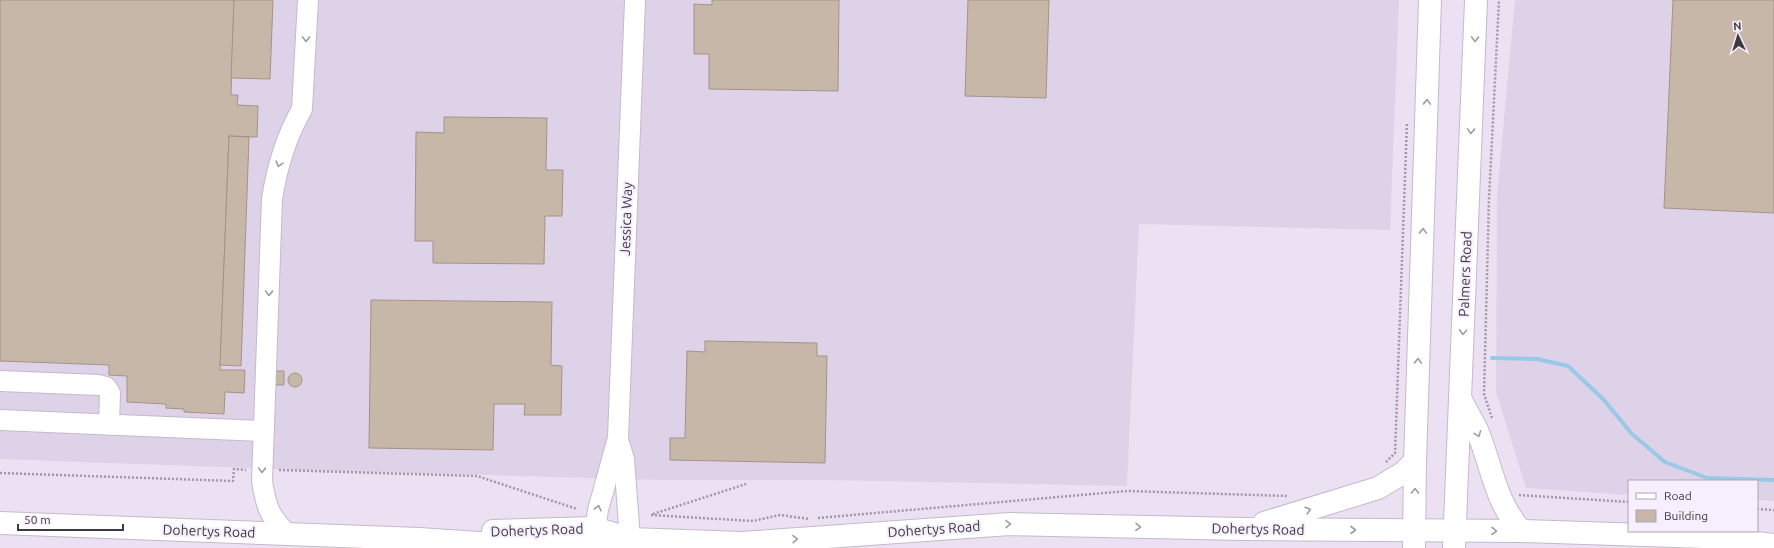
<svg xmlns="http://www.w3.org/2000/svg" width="1774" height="548" font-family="Ubuntu,sans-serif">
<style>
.built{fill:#ded2e9}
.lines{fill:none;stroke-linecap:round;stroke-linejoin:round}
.stream{stroke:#9ac8e7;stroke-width:4}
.building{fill:#c7b7a9;stroke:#a39386}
.minor-casing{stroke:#c3bacb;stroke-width:22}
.major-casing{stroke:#c3bacb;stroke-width:24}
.highway-casing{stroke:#c3bacb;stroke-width:24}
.path{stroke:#9f97a4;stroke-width:2.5;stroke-dasharray:2 2;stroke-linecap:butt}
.minor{stroke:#fff;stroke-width:20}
.major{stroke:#fff;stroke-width:22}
.highway{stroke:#fff;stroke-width:22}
.oneway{stroke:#9e9ca0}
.labels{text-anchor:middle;stroke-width:4;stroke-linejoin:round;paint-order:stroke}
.street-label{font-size:14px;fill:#3d3940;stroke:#f7effe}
</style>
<rect width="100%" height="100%" fill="#ebe1f3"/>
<g class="built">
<path d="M0,0H1399L1390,230L1139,224L1127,486L826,480H667L301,470L0,459Z"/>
<path d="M1515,0H1774V501L1757,500V481H1629V495L1526,488L1496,392L1497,194Z"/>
</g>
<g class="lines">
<path class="stream" d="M1492,358L1537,359L1568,366L1603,399L1632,434L1665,462L1707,478L1774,480"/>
</g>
<g class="building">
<path d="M0,0H234L231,95H238L237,105L258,106L257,137L229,136L220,370H245L244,393L225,392L224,414L184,412V409L166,408V404L127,402V376L109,375V365L0,361Z"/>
<path d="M234,0H273L270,79L231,78Z"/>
<path d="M712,0H839L838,91L709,89V54H694V4L712,5Z"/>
<path d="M968,0H1049L1046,98L965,96Z"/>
<path d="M1673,0H1774V213L1664,208Z"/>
<path d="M444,117L547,118L546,170H563L562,216H545L544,264L433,263V241H415L416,132L444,133Z"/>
<path d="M229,136L249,137L241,366L220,365Z"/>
<path d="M371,300L552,302L551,365L562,366L561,415H524L525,404H494L493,450L369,448Z"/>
<path d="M705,341L817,343V356H827L825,463L670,460V438H685L687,351L705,352Z"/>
<path d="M273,371H284V385H272Z"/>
<circle cx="295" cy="380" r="7"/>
</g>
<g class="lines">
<g class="minor-casing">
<g id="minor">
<path d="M0,381L99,385L106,387L110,393L109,425"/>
<path d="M0,420L264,431"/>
<path d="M618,440L624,459L630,539L628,548"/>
<path d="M287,534C269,515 266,507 262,481L272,199C277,167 286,137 302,109L308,0"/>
<path d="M593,544L598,510L618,438L635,0"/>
</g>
</g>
<g class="major-casing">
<g id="major">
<path d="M0,523L419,539L511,545L592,547L630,539L742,543L1010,524L1244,529L1521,531L1705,537L1774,545"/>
<path d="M1264,523L1378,488L1403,473L1415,461"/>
<path d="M493,531L594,528L628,538"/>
</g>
</g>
<g class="highway-casing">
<g id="highway">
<path d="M1461,400C1466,410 1472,420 1477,430C1492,466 1494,499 1521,531"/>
<path d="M1414,548L1415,461L1430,0"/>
<path d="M1454,548L1476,0"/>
</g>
</g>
<g class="path">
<path d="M1492,418L1484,394L1489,199L1499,0"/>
<path d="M1386,462L1395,453L1407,122"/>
<path d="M279,470L477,476L577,509"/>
<path d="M0,473L233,481L234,469L246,470"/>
<path d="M1519,495L1629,502"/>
<path d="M1757,509L1774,510"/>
<path d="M653,514L746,484"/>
<path d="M651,515L753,521L780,515L809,519"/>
<path d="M818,518L1127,491L1288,496"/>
</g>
<use href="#minor" class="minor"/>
<use href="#major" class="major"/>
<use href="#highway" class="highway"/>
</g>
<defs><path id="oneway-chevron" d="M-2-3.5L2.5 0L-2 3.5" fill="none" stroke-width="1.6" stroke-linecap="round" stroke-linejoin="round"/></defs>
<g class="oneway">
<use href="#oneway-chevron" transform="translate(306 39) rotate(92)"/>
<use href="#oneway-chevron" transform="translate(1475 39) rotate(92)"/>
<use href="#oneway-chevron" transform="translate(1427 102) rotate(-88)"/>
<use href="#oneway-chevron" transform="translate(1471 131) rotate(92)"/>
<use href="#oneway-chevron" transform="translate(279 164) rotate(106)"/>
<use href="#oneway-chevron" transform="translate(1423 231) rotate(-88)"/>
<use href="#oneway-chevron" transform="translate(269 293) rotate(92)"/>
<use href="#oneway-chevron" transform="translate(1463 332) rotate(93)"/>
<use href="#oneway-chevron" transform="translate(1418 361) rotate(-88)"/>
<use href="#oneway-chevron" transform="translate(1478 434) rotate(69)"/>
<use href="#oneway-chevron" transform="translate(262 470) rotate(92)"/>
<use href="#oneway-chevron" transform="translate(1415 491) rotate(-89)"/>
<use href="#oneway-chevron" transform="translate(598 508) rotate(-76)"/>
<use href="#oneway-chevron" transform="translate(1308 510) rotate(-17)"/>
<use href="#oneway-chevron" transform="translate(1008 524) rotate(-2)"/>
<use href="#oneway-chevron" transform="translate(1138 527) rotate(1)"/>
<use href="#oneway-chevron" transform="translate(1353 530)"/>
<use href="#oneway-chevron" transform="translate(1494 531) rotate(1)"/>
<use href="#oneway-chevron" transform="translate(795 539) rotate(-4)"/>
</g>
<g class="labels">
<g class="street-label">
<text transform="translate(626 219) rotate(-88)" y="5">Jessica Way</text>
<text transform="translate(1465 274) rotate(-88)" y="5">Palmers Road</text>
<text transform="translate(934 529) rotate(-4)" y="5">Dohertys Road</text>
<text transform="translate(1258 529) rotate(1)" y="5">Dohertys Road</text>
<text transform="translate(537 530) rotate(-2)" y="5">Dohertys Road</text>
<text transform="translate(209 531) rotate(2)" y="5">Dohertys Road</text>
</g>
</g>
<rect x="1628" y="480" width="130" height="52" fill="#f7effe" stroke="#ada6b2"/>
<rect x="1636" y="493" width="20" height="6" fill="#ffffff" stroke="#ada6b2"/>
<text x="1664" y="500" font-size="12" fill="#3d3940">Road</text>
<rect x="1636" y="510" width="20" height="12" fill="#c7b7a9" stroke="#ada6b2"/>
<text x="1664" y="520" font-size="12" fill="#3d3940">Building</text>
<g transform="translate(1738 36) rotate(356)" stroke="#f7effe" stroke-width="3" paint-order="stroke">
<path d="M0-3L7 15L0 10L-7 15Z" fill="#3d3940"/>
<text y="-6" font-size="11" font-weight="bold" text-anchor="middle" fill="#3d3940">N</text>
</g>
<path d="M18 524v6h105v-6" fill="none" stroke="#3d3940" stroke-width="2"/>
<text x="24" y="524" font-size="12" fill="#3d3940" stroke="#f7effe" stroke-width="3" paint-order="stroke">50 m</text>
</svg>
